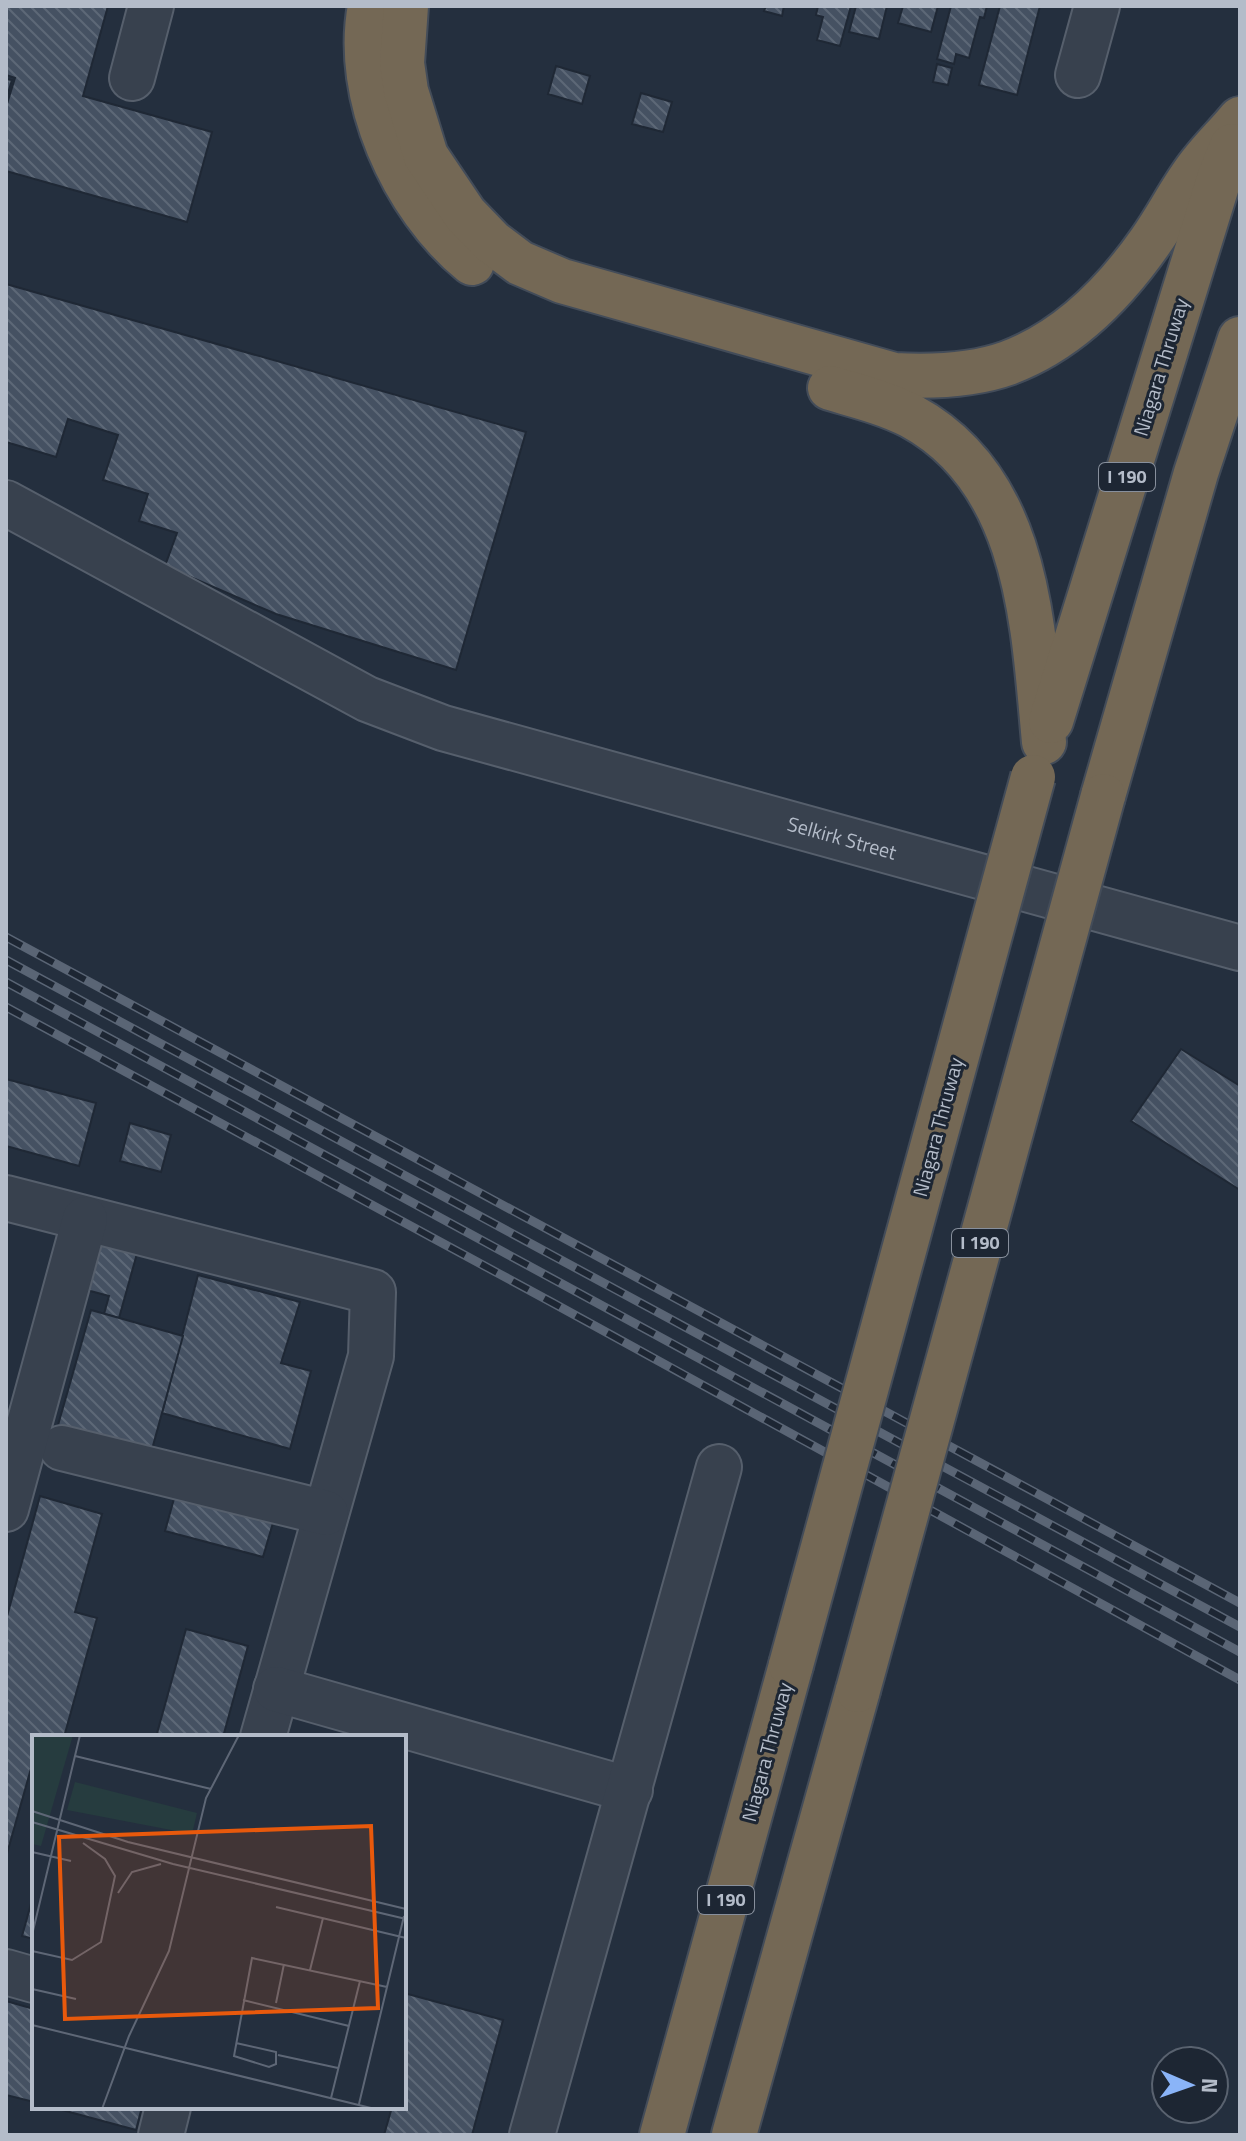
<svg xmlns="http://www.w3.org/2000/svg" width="1246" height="2141" font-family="'Titillium Web',sans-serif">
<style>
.building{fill:url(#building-back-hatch);stroke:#1f2835;stroke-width:2}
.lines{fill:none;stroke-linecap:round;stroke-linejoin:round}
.minor-casing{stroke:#565f6c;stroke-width:48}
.highway-casing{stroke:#434c59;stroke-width:48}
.minor{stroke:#38414e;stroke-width:44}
.highway{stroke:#746855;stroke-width:44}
.rail-casing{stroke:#5a6575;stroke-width:9}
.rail{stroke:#1d2633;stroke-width:6;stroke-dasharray:18;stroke-linecap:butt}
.highway-bridge-casing{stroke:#434c59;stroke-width:48;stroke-linecap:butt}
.highway-bridge{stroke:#746855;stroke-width:44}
.labels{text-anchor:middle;stroke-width:6;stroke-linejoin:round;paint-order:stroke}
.shield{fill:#1d2633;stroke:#878f9c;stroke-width:2}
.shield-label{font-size:18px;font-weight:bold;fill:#b4bcc9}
.street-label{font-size:20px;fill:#b4bcc9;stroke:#1d2633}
.inset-road{fill:none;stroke:#5e6776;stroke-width:2}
.view{fill:#e8590c;fill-opacity:0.15;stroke:#e8590c;stroke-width:4}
.inset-edge{fill:none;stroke:#b4bcc9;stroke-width:4}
</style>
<defs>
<pattern id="building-back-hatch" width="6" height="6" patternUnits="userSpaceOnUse" patternTransform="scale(2)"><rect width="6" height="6" fill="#455162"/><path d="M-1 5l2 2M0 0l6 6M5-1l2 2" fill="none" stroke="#5d6877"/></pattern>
</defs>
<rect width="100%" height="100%" fill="#242f3e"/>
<g class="building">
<path d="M6,6H108L83,96L212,132L187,222L6,171V107L15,78L6,75Z"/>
<path d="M766,6H784L782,16L764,11Z"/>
<path d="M818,6H851L840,46L817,40L823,17L816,15Z"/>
<path d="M856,6H887L879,39L849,32Z"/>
<path d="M903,6H938L931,32L898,23Z"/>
<path d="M951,6H987L984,18L980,17L969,58L956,54L954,64L937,59Z"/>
<path d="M1000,6H1040L1017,95L979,85Z"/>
<path d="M937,64L952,68L948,85L933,82Z"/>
<path d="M556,66L590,76L582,104L548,94Z"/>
<path d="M6,79L12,80L6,100Z"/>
<path d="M641,93L672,102L663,132L632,124Z"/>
<path d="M6,284L526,432L456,670L276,614L165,566L177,533L139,521L148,494L103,480L118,435L68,419L56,457L6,442Z"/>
<path d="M1181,1049L1240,1086V1190L1131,1121Z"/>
<path d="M6,1079L96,1103L79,1166L6,1146Z"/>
<path d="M130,1123L171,1135L161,1172L120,1161Z"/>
<path d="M99,1238L138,1250L119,1318L104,1314L109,1296L83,1289Z"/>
<path d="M198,1275L300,1302L281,1363L311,1371L290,1449L162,1413Z"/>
<path d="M91,1310L183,1336L151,1453L58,1425Z"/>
<path d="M177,1488L275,1516L263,1557L165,1531Z"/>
<path d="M40,1496L102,1514L75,1612L97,1618L64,1737H34V1766L32,1765L6,1857V1620Z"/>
<path d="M186,1629L248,1646L223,1737H156Z"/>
<path d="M34,1893V1939L22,1936Z"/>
<path d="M404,1993L503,2020L472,2135H384L392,2107H404Z"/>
<path d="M6,2001L34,2009V2102L6,2095Z"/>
<path d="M51,2107H142L136,2130Z"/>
</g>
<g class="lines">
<g class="minor-casing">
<g id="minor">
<path d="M1078,75L1097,6"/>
<path d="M132,78L151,6"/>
<path id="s1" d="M6,503L367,699L443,728L1240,948"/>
<path d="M6,1198L373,1292L371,1356L263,1737"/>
<path d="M62,1448L326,1513"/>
<path d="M6,1509L85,1219"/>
<path d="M276,1689L630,1790"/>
<path d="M6,1972L34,1980"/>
<path d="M161,2135L168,2107"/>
<path d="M532,2135L719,1467"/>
</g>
</g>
<g class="highway-casing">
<g id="highway">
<path d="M370,6C353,96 402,206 472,263"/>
<path d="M406,6L402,63L406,91L426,156L465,214L492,242L520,263L562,281L894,375C932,377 972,376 1008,363C1067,341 1115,292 1150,242C1168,217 1181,189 1200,165C1212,149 1227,135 1240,119"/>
<path d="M830,388C857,396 886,403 911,416C1029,480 1033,625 1044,742"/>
<path d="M1051,721L1220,176L1232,146"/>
<path d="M1103,796L1196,473L1240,339"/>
<path d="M662,2135L791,1665"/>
<path d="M734,2135L858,1690"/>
</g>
</g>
<use href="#minor" class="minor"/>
<use href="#highway" class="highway"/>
<g class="rail-casing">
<g id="rail">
<path d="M6,937L1240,1603"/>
<path d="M6,960L1240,1627"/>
<path d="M6,982L1240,1652"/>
<path d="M6,1007L553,1303L1240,1680"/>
</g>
</g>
<use href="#rail" class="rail"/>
<g class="highway-bridge-casing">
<g id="highway-bridge">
<path d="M791,1665L1033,777"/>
<path d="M858,1690L1103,796"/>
</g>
</g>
<use href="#highway-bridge" class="highway-bridge"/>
</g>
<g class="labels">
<g class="shield">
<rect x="1099" y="463" width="56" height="28" rx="6"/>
<rect x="952" y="1229" width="56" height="28" rx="6"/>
<rect x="698" y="1886" width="56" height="28" rx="6"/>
</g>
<g class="shield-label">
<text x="1127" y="483">I 190</text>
<text x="980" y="1249">I 190</text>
<text x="726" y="1906">I 190</text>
</g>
<g class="street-label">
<text transform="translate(1161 367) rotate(-73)" y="7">Niagara Thruway</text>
<text dy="7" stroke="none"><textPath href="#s1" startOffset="906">Selkirk Street</textPath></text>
<text transform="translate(938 1127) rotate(-75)" y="7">Niagara Thruway</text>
<text transform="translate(767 1752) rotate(-75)" y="7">Niagara Thruway</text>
</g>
</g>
<g transform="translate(32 1735)">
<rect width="374" height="374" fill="#242f3e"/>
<path d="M0,0H41L9,111L0,109Z" fill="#263c3f"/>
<path d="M43,47L165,78L160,99L35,75Z" fill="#263c3f"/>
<path class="inset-road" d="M43,21L179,54M0,76L96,107L374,174M0,87L141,129L374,184M0,117L39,126M86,158L100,137L129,129M244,172L374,203M0,200L48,0M0,216L40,225L69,207L83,141L73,124L51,108M278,235L291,183M0,254L44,264M211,265L317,291M244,268L252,229M0,290L343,374M204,308L244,317V329L237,332L202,321L220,223L355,252M246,320L306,333M299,363L328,246M327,369L372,181M70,374L97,301L137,216L174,63L207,0"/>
<path class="view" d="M339,91L346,273L33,284L27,102Z"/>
<rect width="374" height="374" class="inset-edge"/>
</g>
<rect width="1246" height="2141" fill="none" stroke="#b4bcc9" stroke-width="16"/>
<g transform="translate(1190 2085) rotate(92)"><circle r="38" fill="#1d2633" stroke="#59626f" stroke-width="2"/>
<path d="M0-6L14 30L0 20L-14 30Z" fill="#8ab4f8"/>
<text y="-12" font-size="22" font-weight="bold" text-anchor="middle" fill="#b4bcc9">N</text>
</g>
</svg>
